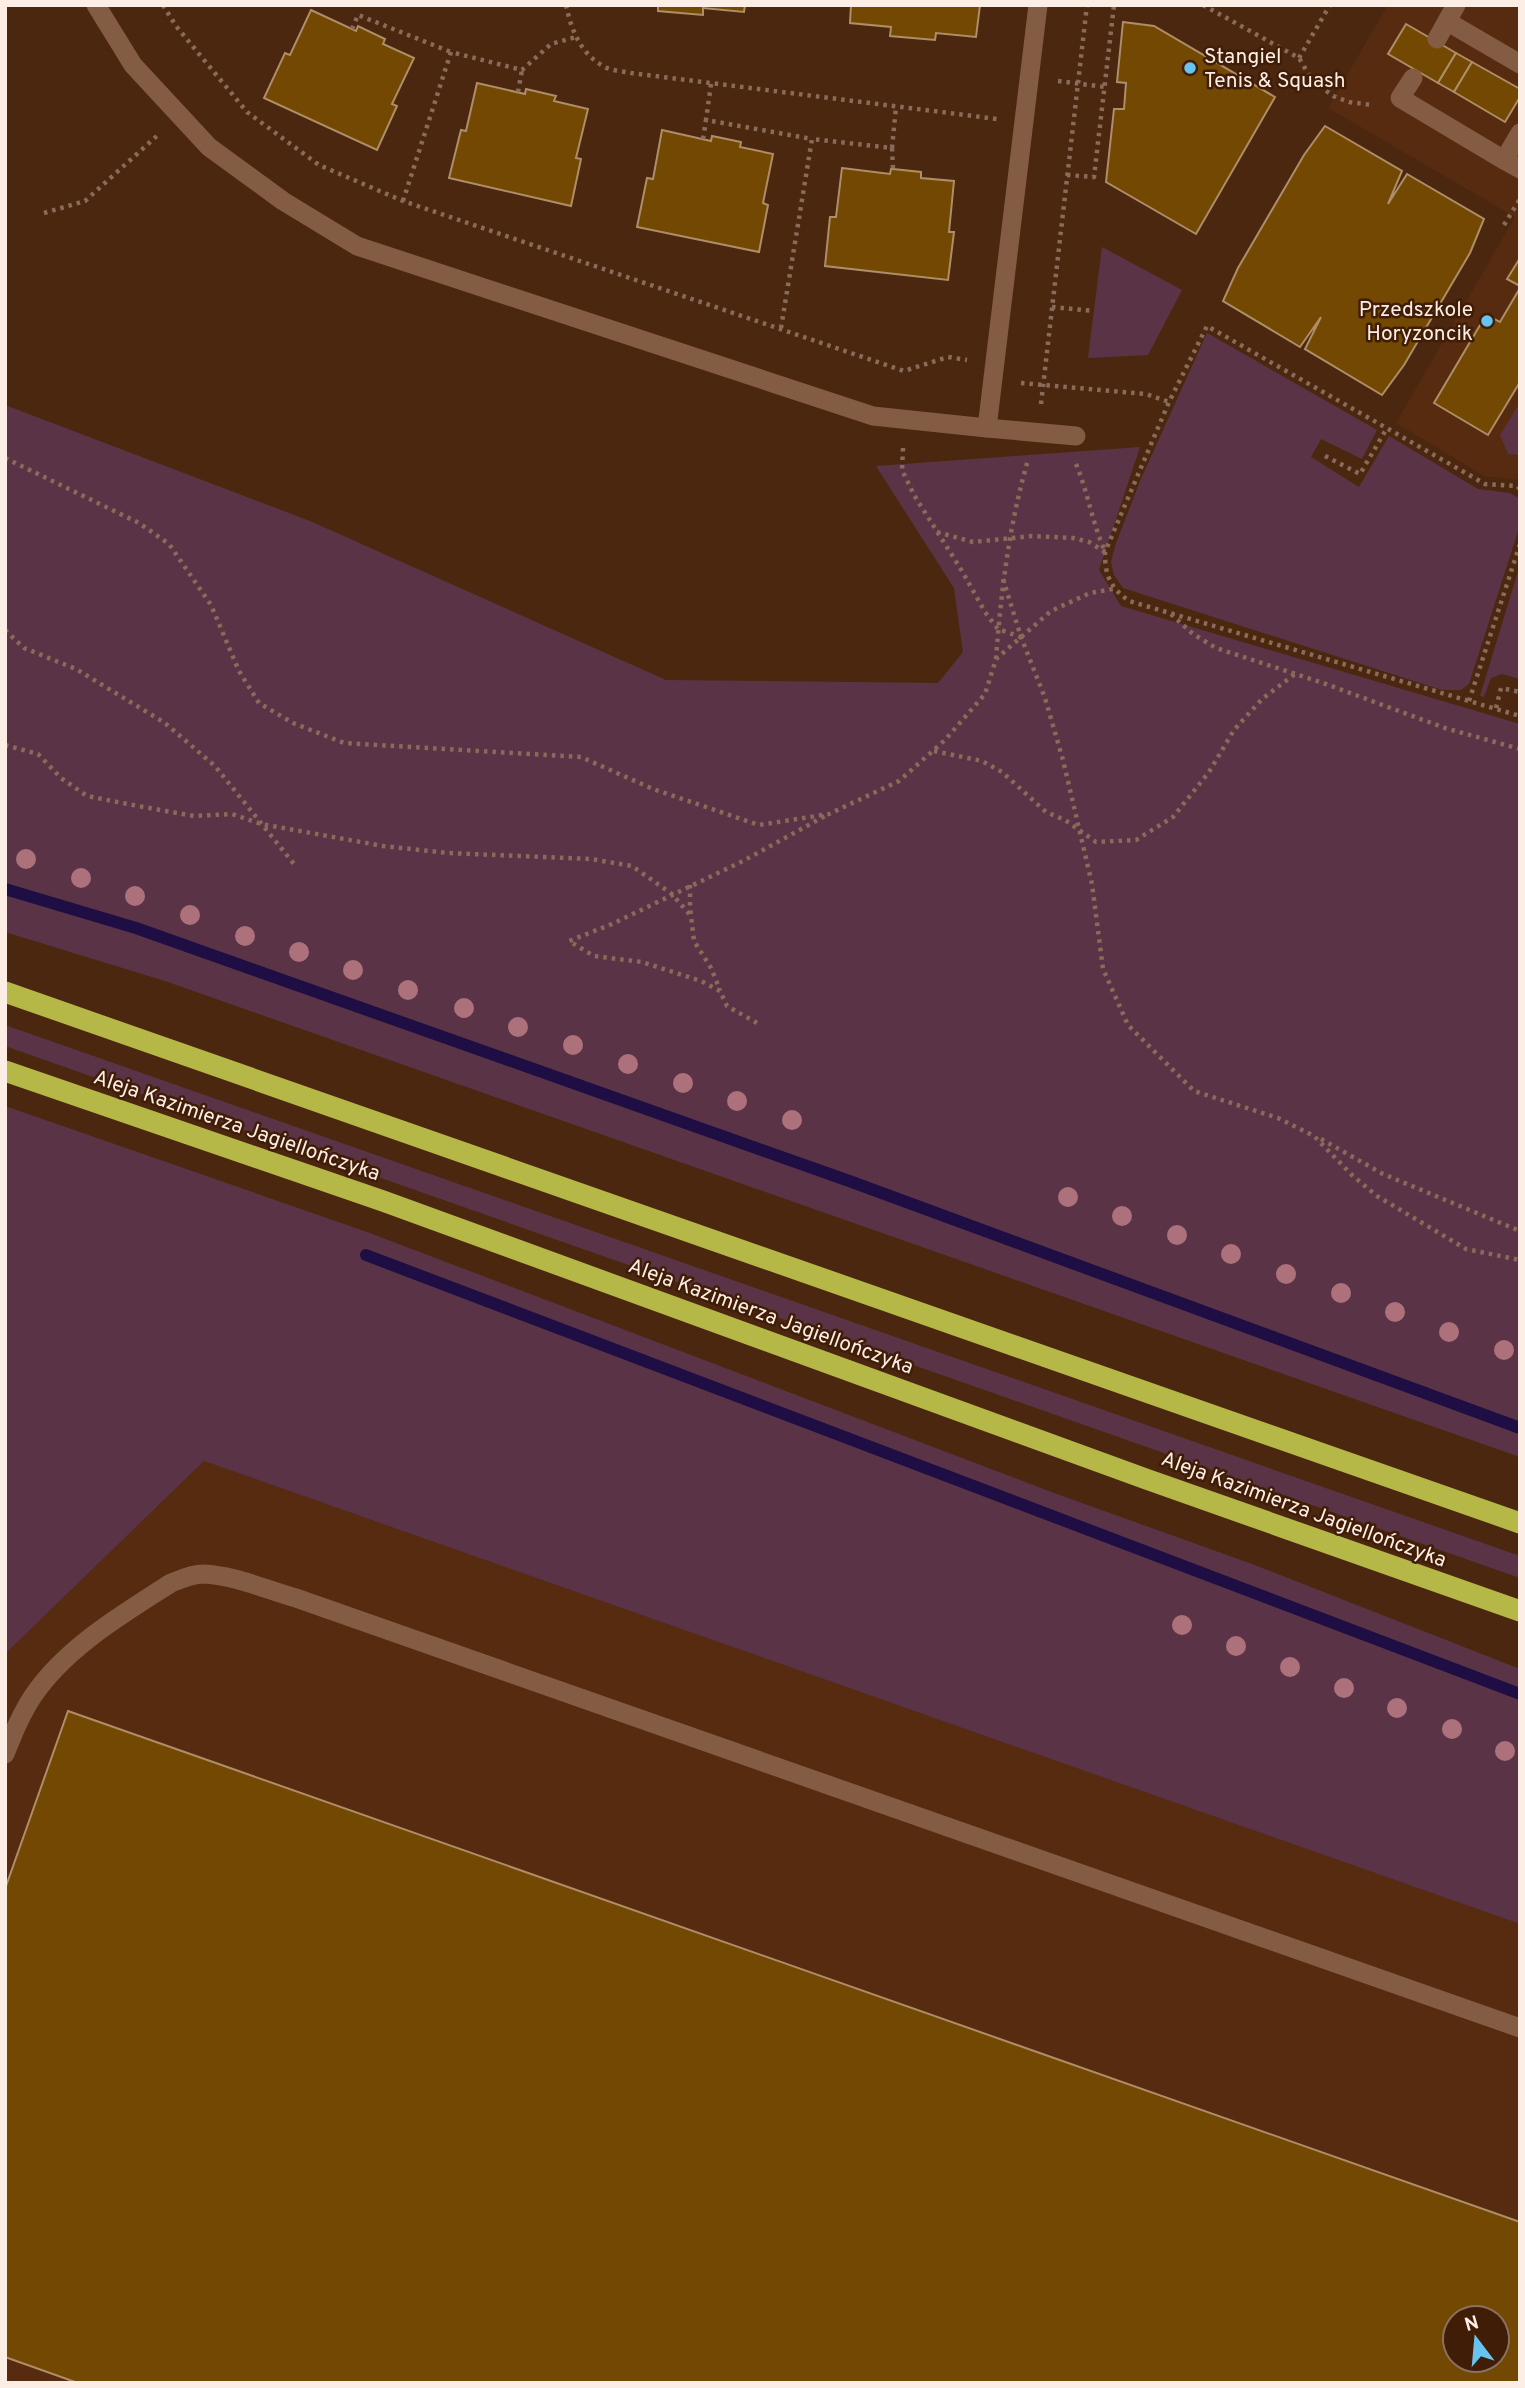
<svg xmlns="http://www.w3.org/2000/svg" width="1525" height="2388" font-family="Overpass,sans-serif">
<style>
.built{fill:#562b0f;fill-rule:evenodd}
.green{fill:#5a3446}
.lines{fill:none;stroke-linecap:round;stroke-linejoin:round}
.stream{stroke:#1e0e43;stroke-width:12}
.building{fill:#734803;stroke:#ae8e68;stroke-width:2;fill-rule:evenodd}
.path{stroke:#886b59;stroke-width:4.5;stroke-dasharray:3.5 5;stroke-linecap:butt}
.lane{stroke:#845b43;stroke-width:19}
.highway{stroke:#b5b747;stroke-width:21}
.tree{fill:#ac717a}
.poi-dot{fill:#67c4f0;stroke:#401d06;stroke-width:2.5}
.labels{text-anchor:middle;stroke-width:5;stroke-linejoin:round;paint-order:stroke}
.poi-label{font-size:21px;fill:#fcede5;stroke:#401d06;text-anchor:start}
.street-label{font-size:21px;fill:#fcede5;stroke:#401d06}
</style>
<rect width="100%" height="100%" fill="#4c2710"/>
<g class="built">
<path d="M1388,5H1520V480L1484,476L1396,423L1515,217L1328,108Z"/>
<path d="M204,1461L1520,1924V2383H5V1654ZM1455,2318H1497V2360H1455Z"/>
</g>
<g class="green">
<path d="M1102,247L1182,290L1148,355L1088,358Z"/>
<path d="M1207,333L1377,430L1362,459L1321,439L1311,457L1359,487L1389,436L1478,489L1510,493L1520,499V525L1469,684L1461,690H1442L1123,588L1114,575L1111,562L1115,546L1140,481Z"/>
<path d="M1520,402V455L1508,454L1500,435Z"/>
<path d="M5,405L310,521L666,680L938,683L963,652L954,588L876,466L1140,447L1099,570L1121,606L1520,724V1457L165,981L5,932Z"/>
<path d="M1520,565V679L1502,674L1491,678L1484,697L1480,696Z"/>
<path d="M5,1025L1520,1556V1578L5,1046Z"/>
<path d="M5,1106L367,1232L1054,1493L1252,1564L1520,1669V1924L204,1461L5,1654Z"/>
</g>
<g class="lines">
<g class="stream">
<path d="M5,889L136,928L852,1182L1520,1428"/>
<path d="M366,1255L1520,1694"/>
</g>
</g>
<g class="building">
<path d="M658,5H745L744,12L703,8V15L658,11Z"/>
<path d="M851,5H980L976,37L936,33L935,40L890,36L891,27L850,23Z"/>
<path d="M311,10L356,31L358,26L385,39L383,44L414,58L392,104L397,106L377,150L264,98L285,53L290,55Z"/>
<path d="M1123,22L1154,26L1275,97L1196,234L1106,182L1114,109H1124L1126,83L1117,82Z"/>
<path d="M1406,24L1456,53L1438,83L1388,54Z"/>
<path d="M1456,53L1472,62L1454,92L1438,83Z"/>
<path d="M1472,62L1520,89V97L1505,122L1454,92Z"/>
<path d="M477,83L525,94L526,89L556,96L554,101L588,109L576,158L581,159L571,206L449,178L461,130L466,131Z"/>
<path d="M1325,126L1402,171L1388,204L1407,174L1484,219L1470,253L1404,365L1382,395L1305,349L1321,317L1300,347L1223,301L1238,268L1304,155Z"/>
<path d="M662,130L711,141L712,136L741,142L740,147L773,154L763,203L768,205L759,252L637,227L647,178L653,179Z"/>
<path d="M842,168L890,174L891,169H893L921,172V178L954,181L949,232H954L948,280L825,266L830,217H836Z"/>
<path d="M1520,258V286L1507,279Z"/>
<path d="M1520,288V382L1488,435L1434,403L1486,315L1500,322Z"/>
<path d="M68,1711L1520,2222V2383H78L5,2357V1889ZM1455,2318H1497V2360H1455Z"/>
</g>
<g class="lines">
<g class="path">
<path d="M163,5L176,26L247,112L319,165L403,201L904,371L948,357L967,360"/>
<path d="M566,5C571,29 580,53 603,66C611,71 622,71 631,73L997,119"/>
<path d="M1203,5L1299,58L1312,80L1333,96L1349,102L1372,105"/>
<path d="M352,29L358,15L451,52"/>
<path d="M1299,58L1330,5"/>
<path d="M1058,81L1105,87"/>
<path d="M711,84L706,120L812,139"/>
<path d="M518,92L522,70"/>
<path d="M703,139L706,120"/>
<path d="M892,148L893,169"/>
<path d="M1067,175L1094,177L1114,5"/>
<path d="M403,201L451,52L522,70L551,44L576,37"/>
<path d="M44,213L85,201L159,134"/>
<path d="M1504,225L1520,199"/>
<path d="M1052,307L1094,311"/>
<path d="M781,328L812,139L892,148L896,107"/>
<path d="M1021,383L1146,394L1169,402"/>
<path d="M1041,404L1087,5"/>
<path d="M903,448L902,470L914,495L962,571L985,612L998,629L1021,637"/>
<path d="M1325,456L1360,474L1387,428"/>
<path d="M5,458L139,523L169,544L211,605L239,671L259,703L293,723L344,743L581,757L653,789L759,825L829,814L899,781L945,740L985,694L996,659L1051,611L1090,593L1113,589"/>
<path d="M1076,464C1088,492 1092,523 1105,551"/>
<path d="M1520,489L1517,486L1485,484L1207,326L1169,402L1105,552C1105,576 1110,587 1129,601L1520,716"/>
<path d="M937,532L973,542L1032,536L1073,538L1089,542L1105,552"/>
<path d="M1003,579L1021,637L1045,698L1063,760L1092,884L1103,969L1128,1025L1194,1091L1278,1118L1314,1136L1353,1176L1377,1196L1466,1249L1520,1260"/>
<path d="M1171,614L1193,634L1216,648L1323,683L1445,728L1520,749"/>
<path d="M5,630L24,648L76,669L165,723L215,766L294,864"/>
<path d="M996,659C1001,592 1009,525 1028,460"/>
<path d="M1469,701L1520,544"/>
<path d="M1496,708L1501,688L1520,692"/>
<path d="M5,745L38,754L61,778L87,796L138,806L194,816L232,814L261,824L383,846L448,853L591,859L632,866L672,894L691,916"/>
<path d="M934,751L982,761L1002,772L1046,812L1065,820L1096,842L1136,840L1173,817L1209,772L1234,730L1262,699L1295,674"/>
<path d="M690,885V907L694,941L711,968L720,990"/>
<path d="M757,1023L727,1006L720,991L701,981L642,962L594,956L569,941L612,924L743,861L825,816"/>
<path d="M1321,1139L1383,1174L1520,1231"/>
</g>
<g class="lane">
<path d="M96,5L133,65L209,147L283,201L357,246L873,416L987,428"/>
<path d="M1038,5L987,428L1076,436"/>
<path d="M1448,22L1520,64"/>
<path d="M1437,39L1456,5"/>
<path d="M1413,78L1400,98L1504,160"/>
<path d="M1520,133L1504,160L1520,169"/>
<path d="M5,1754C13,1734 21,1714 33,1696C66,1647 123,1614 171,1583C181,1579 192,1574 203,1574C234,1575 267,1590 296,1598L1520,2028"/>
</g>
<g class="highway">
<path d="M5,992L1520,1523"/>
<path d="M5,1071L383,1201L1146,1479L1520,1611"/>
</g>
</g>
<g class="tree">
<circle cx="26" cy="859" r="10"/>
<circle cx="81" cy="878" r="10"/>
<circle cx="135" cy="896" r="10"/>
<circle cx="190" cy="915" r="10"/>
<circle cx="245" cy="936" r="10"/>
<circle cx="299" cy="952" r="10"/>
<circle cx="353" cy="970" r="10"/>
<circle cx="408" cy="990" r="10"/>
<circle cx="464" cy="1008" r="10"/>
<circle cx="518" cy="1027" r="10"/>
<circle cx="573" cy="1045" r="10"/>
<circle cx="628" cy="1064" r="10"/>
<circle cx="683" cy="1083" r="10"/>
<circle cx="737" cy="1101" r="10"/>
<circle cx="792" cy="1120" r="10"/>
<circle cx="1068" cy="1197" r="10"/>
<circle cx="1122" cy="1216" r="10"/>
<circle cx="1177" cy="1235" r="10"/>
<circle cx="1231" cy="1254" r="10"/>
<circle cx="1286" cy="1274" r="10"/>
<circle cx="1341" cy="1293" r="10"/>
<circle cx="1395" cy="1312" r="10"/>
<circle cx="1449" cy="1332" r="10"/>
<circle cx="1504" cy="1350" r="10"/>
<circle cx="1182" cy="1625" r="10"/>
<circle cx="1236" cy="1646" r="10"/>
<circle cx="1290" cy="1667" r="10"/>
<circle cx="1344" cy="1688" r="10"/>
<circle cx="1397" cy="1708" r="10"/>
<circle cx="1452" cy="1729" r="10"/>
<circle cx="1505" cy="1751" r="10"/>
</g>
<g class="poi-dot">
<circle cx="1190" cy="68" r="7"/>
<circle cx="1487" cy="321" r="7"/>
</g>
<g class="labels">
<g class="poi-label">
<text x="1204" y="63">Stangiel<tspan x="1204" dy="24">Tenis &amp; Squash</tspan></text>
<text x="1473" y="316" text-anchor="end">Przedszkole<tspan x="1473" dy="24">Horyzoncik</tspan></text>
</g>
<g class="street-label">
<text transform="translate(237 1125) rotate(19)" y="7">Aleja Kazimierza Jagiellończyka</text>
<text transform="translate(771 1316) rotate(20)" y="7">Aleja Kazimierza Jagiellończyka</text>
<text transform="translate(1304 1509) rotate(20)" y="7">Aleja Kazimierza Jagiellończyka</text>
</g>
</g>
<rect width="1525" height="2388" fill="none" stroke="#fcede5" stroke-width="14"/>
<g transform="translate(1476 2339) rotate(344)"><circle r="33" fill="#401d06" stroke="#8b705f" stroke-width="2"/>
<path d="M0-5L12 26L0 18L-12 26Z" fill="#67c4f0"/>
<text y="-10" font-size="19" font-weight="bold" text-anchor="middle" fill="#fcede5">N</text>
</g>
</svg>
